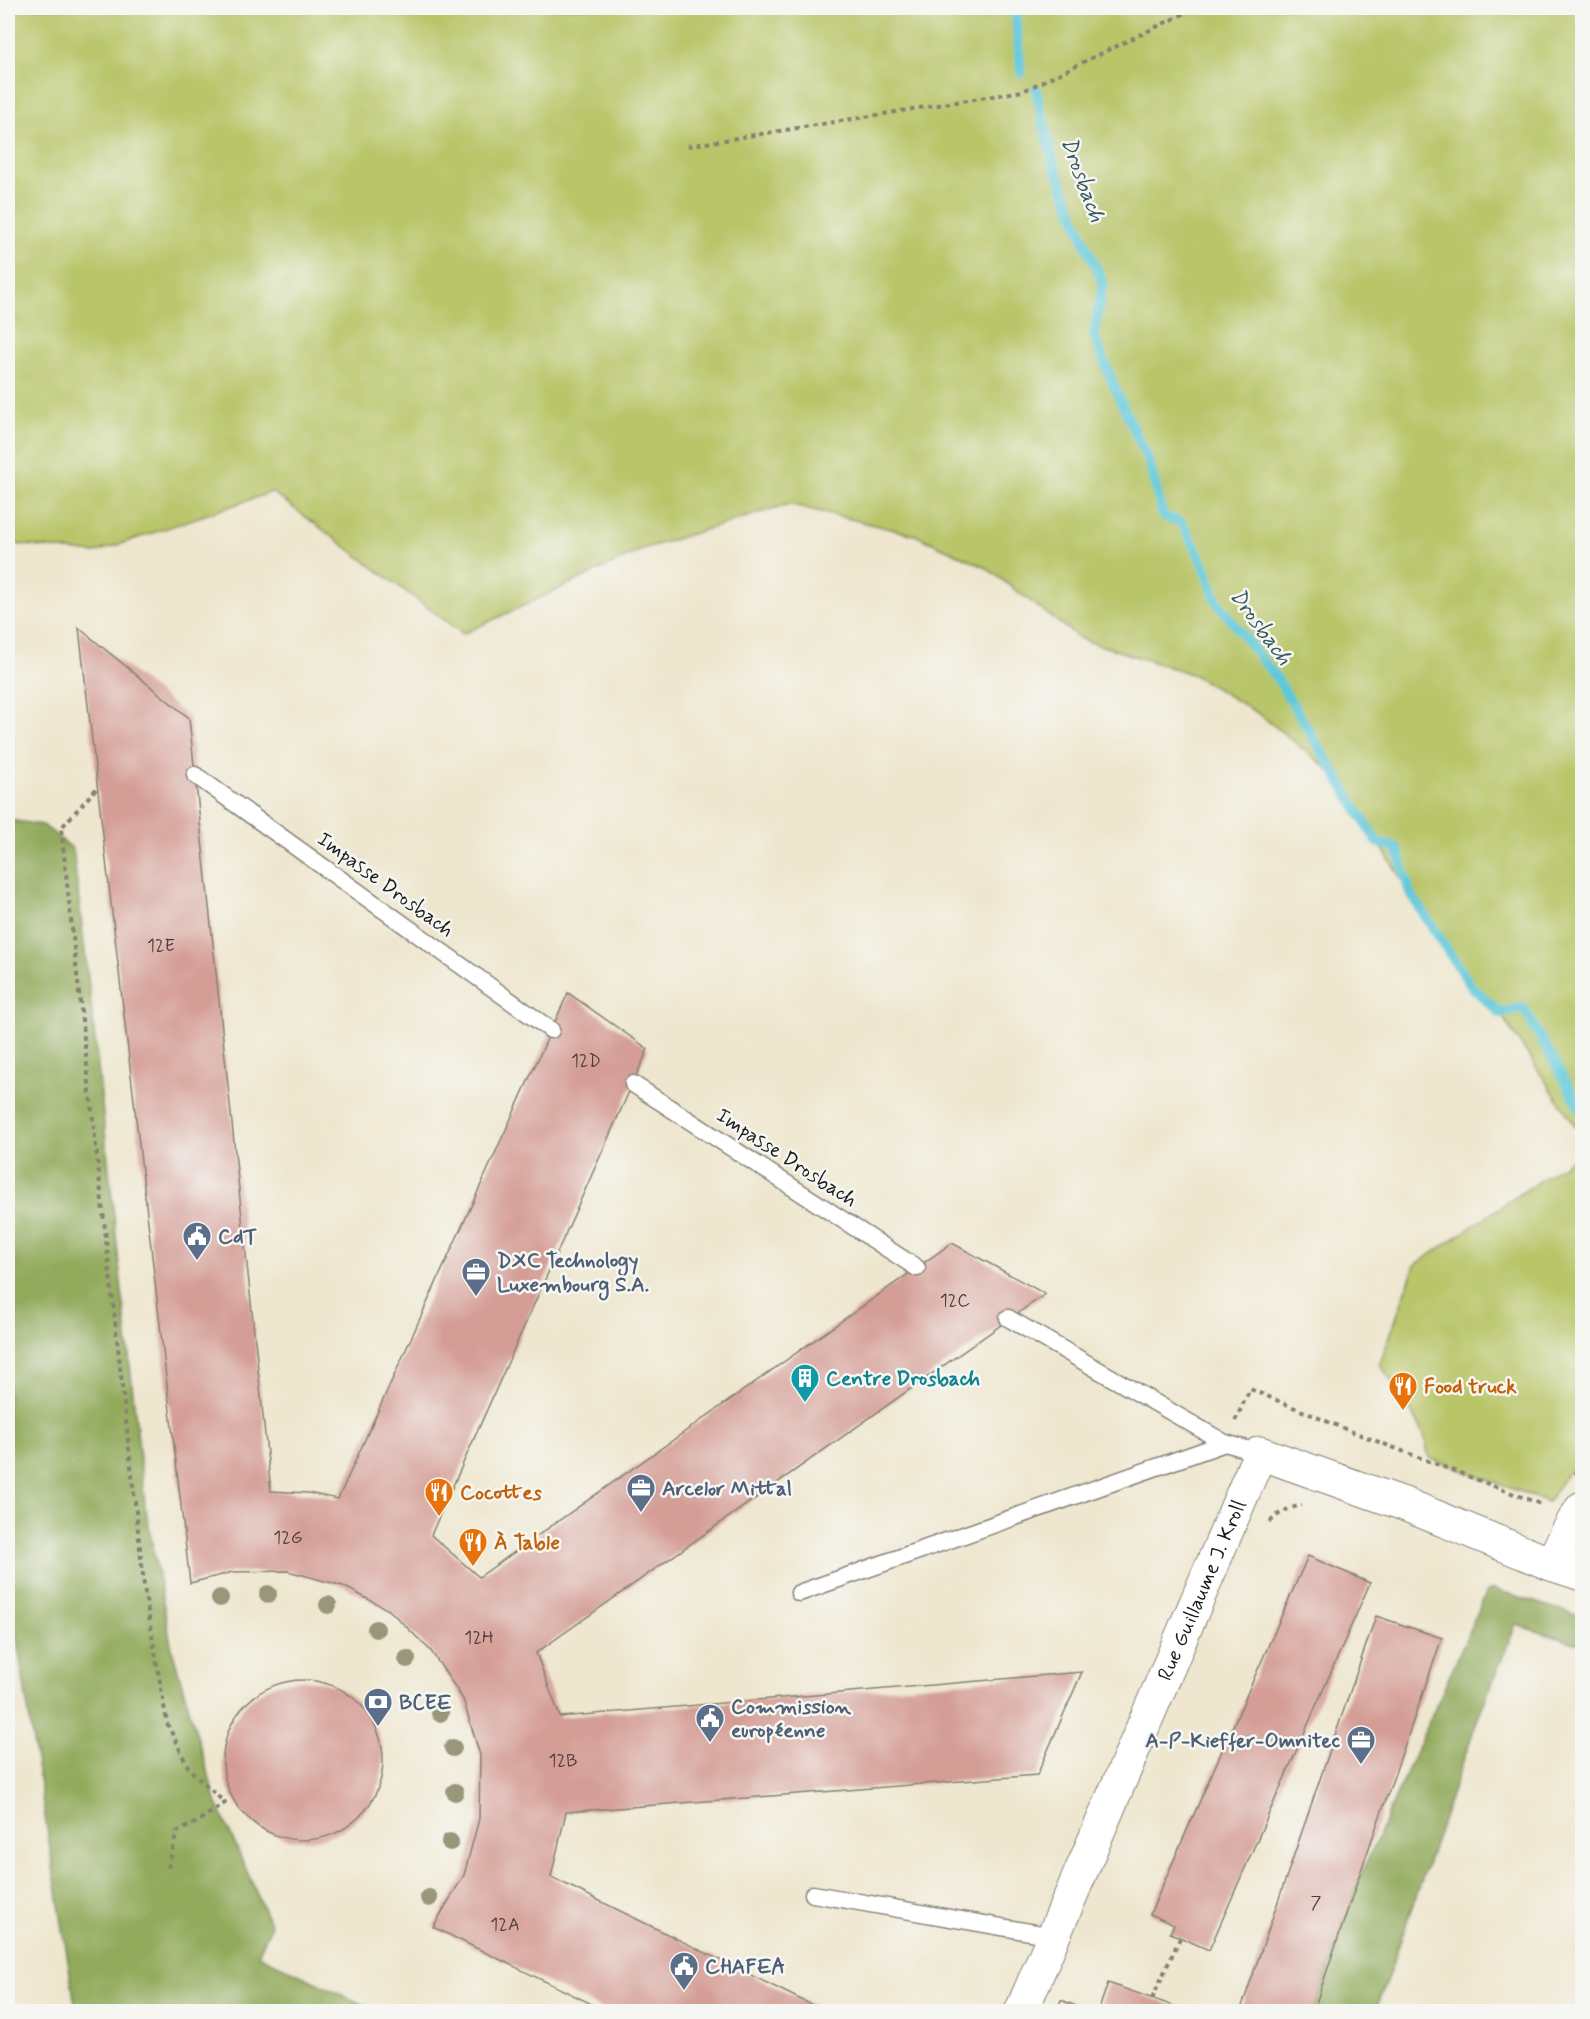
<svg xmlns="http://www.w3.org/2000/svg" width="1590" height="2019" font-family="Mynerve,sans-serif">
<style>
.green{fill:#b8c567;stroke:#6a7042;stroke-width:1.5}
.forest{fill:#92aa5c;stroke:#57633c;stroke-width:1.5}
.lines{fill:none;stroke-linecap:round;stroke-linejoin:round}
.stream{stroke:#5ec8d9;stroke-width:10}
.building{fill:#d49d95}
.service-casing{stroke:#858175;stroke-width:19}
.minor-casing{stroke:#858175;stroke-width:35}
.path{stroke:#858175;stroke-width:4;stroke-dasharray:4.5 4.5;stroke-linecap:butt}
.service{stroke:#fff;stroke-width:16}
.minor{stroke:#fff;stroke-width:33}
.tree{fill:#99977a}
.labels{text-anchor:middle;stroke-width:5;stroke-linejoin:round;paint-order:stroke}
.number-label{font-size:18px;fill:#4a3c3a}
.street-label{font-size:21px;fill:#1c1c1c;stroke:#f6f6f2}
.service-label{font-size:21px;font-weight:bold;fill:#4e5e75;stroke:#f6f6f2;text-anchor:start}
.culture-label{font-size:21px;font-weight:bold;fill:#0d838f;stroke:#f6f6f2;text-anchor:start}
.food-label{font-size:21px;font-weight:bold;fill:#c56008;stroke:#f6f6f2;text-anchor:start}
.water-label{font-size:22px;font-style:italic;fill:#33585e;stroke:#f6f6f2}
</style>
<rect width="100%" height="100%" fill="#f6f6f2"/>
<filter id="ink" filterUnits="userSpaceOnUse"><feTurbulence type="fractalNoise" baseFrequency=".0167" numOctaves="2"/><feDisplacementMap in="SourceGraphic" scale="12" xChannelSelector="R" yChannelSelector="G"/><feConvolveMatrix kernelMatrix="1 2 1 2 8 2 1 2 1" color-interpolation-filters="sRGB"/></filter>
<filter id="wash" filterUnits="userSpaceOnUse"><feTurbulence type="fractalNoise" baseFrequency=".008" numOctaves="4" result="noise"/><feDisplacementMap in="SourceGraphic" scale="24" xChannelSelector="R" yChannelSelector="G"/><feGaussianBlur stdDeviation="1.35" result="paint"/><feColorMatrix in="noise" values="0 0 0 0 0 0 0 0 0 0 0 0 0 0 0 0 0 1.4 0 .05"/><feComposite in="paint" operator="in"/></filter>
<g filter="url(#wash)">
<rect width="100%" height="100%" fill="#eee6ce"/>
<g class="green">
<path d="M8,8H1582V1136L1500,1013L1471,986L1410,893L1338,777L1259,714L1194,675L1081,639L985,567L915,535L789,504L646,548L463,634L272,492L94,553L8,543Z"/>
<path d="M1582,1152V1460L1565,1476L1548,1502L1429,1458L1424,1435L1413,1414L1380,1364L1415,1265Z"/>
</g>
<g class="forest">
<path d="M8,820L43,825L73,849L94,1030L145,1505L172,1650L216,1801L271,1926L258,1955L376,2011H76L8,1584Z"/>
<path d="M1494,1589L1582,1617V1645L1516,1625L1479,1715L1376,2011L1313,2012L1354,1891L1487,1591Z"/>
</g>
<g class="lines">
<g class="stream">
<path d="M1012,8L1016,15L1021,73"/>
<path d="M1036,90L1053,162L1087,248L1103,282L1094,335L1115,389L1149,462L1163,516L1182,523L1204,565L1217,602L1278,680L1377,842L1397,848L1410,893L1471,986L1500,1013L1523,1007L1582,1111"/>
</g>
</g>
<g id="blocks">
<g class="building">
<path d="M79,628L189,718L271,1491L308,1493L338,1499L568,993L648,1049L431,1535L479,1577L952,1243L1045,1294L536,1653L560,1717L1082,1672L1037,1775L566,1812L551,1877L826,2012H608L433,1927L464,1875L479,1819L480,1755L463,1699L431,1651L389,1610L343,1586L288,1571L233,1572L190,1583Z"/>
<path d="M1308,1556L1370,1583L1209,1950L1170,1933L1174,1925L1150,1914Z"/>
<path d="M1376,1616L1442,1638L1354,1891L1313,2012H1240Z"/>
<circle cx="303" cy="1760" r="80"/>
<path d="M1108,1983L1188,2011V2012H1098Z"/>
<path d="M1061,2000L1089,2011L1088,2012H1056Z"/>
</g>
</g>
</g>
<g filter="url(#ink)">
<use href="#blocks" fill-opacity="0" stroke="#858175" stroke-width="1.5"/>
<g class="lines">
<g class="service-casing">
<g id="service">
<path d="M195,775L551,1030"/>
<path d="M633,1084L917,1268"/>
<path d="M1008,1318L1225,1443L1260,1453"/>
<path d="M799,1593L1225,1443"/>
<path d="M813,1894L1053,1936"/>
</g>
</g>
<g class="minor-casing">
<g id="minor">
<path d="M1551,1564L1573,1522L1582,1508"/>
<path id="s1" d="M1021,2012L1260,1453L1404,1504L1551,1564L1582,1574"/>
</g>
</g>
<g class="path">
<path d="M688,146L1023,91L1196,8"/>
<path d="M96,789L61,828L145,1594L167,1723L189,1769L225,1803L195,1823L177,1832L167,1872"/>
<path d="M1235,1421L1250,1389L1345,1429L1543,1505"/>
<path d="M1575,1474L1582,1467"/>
<path d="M1270,1522C1279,1512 1289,1508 1302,1505"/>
<path d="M1152,1999L1180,1938"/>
</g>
<use href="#service" class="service"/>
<use href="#minor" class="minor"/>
</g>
<g class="tree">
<circle cx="268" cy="1594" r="9"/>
<circle cx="220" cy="1598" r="9"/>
<circle cx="328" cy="1605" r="9"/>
<circle cx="376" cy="1629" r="9"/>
<circle cx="407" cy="1659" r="9"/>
<circle cx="440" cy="1713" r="9"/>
<circle cx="453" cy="1748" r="9"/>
<circle cx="455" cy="1792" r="9"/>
<circle cx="450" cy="1842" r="9"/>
<circle cx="429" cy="1898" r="9"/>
</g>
</g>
<defs>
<g id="civic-pin" transform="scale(1.5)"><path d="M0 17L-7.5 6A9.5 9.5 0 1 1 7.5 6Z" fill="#5c6f8a" stroke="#f6f6f2"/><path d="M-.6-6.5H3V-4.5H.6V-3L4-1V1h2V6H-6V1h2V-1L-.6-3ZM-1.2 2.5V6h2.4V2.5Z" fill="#fff"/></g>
<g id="office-pin" transform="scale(1.5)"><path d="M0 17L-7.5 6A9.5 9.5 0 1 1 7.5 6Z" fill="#5c6f8a" stroke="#f6f6f2"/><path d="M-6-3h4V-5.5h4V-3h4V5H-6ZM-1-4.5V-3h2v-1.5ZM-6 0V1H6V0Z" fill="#fff"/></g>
<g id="building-pin" transform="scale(1.5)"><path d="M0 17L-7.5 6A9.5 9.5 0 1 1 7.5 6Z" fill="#0f9aa8" stroke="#f6f6f2"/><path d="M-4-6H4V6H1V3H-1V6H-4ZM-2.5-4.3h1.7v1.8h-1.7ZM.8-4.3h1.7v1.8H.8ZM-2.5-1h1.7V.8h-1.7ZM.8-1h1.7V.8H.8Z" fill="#fff"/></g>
<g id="restaurant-pin" transform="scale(1.5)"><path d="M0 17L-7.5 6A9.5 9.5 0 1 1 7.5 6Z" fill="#e8710a" stroke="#f6f6f2"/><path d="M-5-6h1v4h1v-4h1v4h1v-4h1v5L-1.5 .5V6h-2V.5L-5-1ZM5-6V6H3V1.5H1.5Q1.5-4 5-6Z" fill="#fff"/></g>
<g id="bank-pin" transform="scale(1.5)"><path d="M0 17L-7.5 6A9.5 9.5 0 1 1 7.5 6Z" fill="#5c6f8a" stroke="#f6f6f2"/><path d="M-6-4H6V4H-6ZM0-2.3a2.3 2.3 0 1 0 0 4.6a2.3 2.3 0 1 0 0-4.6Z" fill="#fff"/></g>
</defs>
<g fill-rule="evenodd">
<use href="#civic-pin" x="197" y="1236"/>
<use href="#office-pin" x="476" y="1272"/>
<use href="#building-pin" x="805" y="1378"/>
<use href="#restaurant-pin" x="1403" y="1386"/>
<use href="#office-pin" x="641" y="1488"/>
<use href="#restaurant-pin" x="439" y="1492"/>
<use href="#restaurant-pin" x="473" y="1542"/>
<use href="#bank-pin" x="378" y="1702"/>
<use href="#civic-pin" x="710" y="1718"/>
<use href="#office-pin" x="1361" y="1740"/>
<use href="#civic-pin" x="684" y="1966"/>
</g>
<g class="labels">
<g class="number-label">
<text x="161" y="951">12E</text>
<text x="586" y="1066">12D</text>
<text x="955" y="1306">12C</text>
<text x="288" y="1543">12G</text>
<text x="479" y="1643">12H</text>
<text x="563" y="1766">12B</text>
<text x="1316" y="1908">7</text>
<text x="505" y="1930">12A</text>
</g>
<g class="street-label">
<text transform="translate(386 884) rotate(36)" y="7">Impasse Drosbach</text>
<text transform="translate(787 1157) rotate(33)" y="7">Impasse Drosbach</text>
<text dy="7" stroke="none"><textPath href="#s1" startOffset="459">Rue Guillaume J. Kroll</textPath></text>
</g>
<g class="service-label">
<text x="218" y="1243">CdT</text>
<text x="497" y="1267">DXC Technology<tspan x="497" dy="24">Luxembourg S.A.</tspan></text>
<text x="662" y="1495">Arcelor Mittal</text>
<text x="399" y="1709">BCEE</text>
<text x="731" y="1713">Commission<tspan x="731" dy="24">européenne</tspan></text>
<text x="1340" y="1747" text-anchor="end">A-P-Kieffer-Omnitec</text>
<text x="705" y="1973">CHAFEA</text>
</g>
<g class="culture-label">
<text x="826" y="1385">Centre Drosbach</text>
</g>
<g class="food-label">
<text x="1424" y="1393">Food truck</text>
<text x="460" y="1499">Cocottes</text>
<text x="494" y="1549">À Table</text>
</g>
<g class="water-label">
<text transform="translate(1084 179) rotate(70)" y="8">Drosbach</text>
<text transform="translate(1262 626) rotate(54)" y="8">Drosbach</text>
</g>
</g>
<rect width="1590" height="2019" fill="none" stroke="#f6f6f2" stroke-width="30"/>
</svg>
